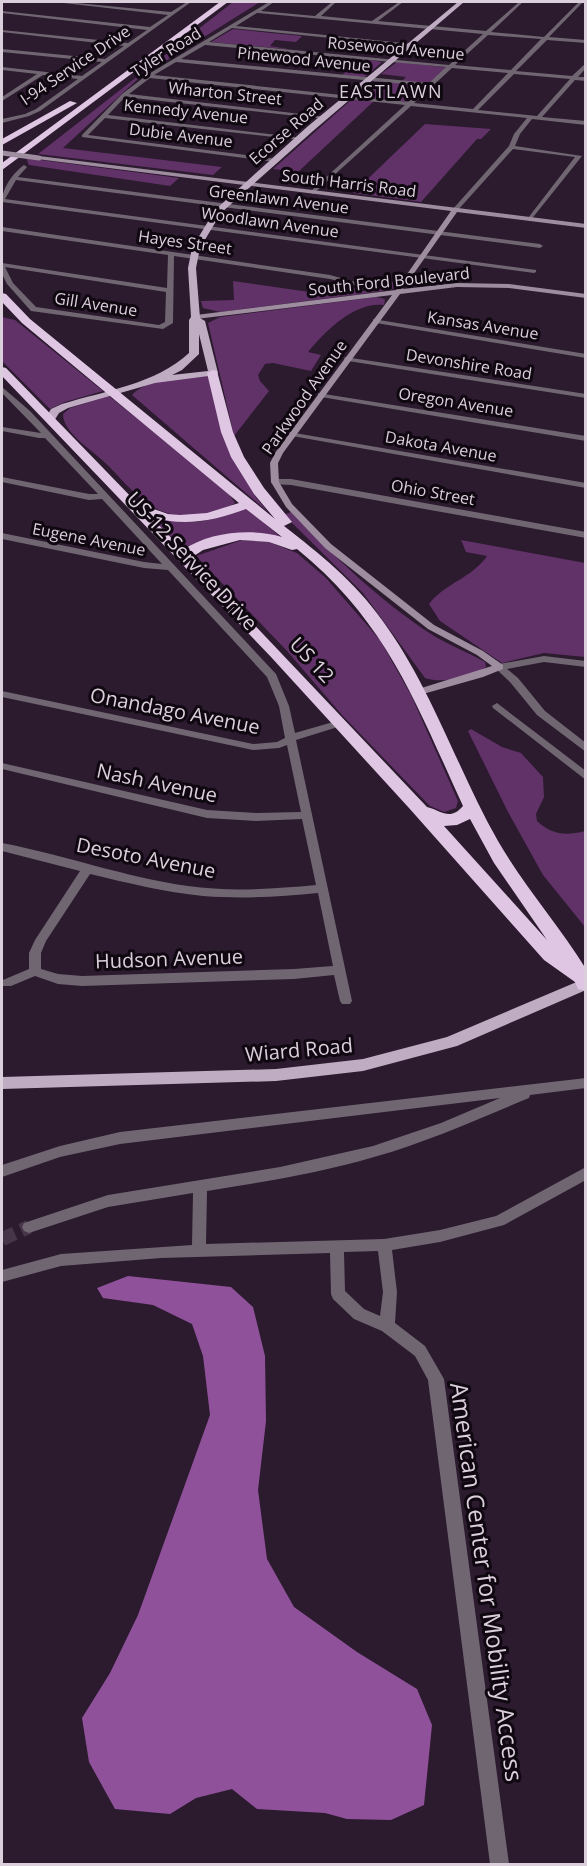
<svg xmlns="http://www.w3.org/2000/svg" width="587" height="1866" font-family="'Open Sans',sans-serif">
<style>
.green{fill:#603267}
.water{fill:#8f529a}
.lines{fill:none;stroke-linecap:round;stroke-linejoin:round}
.street-tunnel{stroke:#463549;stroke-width:14;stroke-dasharray:14 7;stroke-linecap:butt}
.street{fill:#706671;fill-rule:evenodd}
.secondary{fill:#9d8d9f;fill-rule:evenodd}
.primary{fill:#bfacc3;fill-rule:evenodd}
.highway{fill:#dfc7e3;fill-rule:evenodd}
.secondary-bridge{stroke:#9d8d9f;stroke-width:5}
.labels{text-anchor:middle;stroke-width:6;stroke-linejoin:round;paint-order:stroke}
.far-street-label{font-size:16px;fill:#dbcfdc;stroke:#100811}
.far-neighbourhood-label{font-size:18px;letter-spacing:1.5px;fill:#dbcfdc;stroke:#100811}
.street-label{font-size:20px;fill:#dbcfdc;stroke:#100811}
.near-street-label{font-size:24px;fill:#dbcfdc;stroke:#100811}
</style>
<rect width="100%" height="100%" fill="#2c1a2f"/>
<g class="green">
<path d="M233,2H260L140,77L63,148L222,167L213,175L38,154Z"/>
<path d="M233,29L302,36L296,42L275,40L270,46L288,49H285L211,42Z"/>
<path d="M362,59L382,62L365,77L342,75Z"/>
<path d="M397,62L444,67L446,68L428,84L402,81L406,77L381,74Z"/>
<path d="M375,81L423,85L425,87L408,102L356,96Z"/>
<path d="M354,99L374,101L298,172L273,169L351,100Z"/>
<path d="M425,124L491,129L481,139H477L421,202L353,193Z"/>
<path d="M26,158L179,178L170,186L29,165Z"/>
<path d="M370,279L401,283L391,290L220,312L203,308L201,301L234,300L233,281L337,296L348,282L356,290L365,291L378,286L375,282L367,280Z"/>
<path d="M376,297L385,299L384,305C355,301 325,331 308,352L321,355L311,371L273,363L265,364L258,375L260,381L269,391L234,436L208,323L220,317Z"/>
<path d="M2,317L15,320L103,391L65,402L50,409L2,361Z"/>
<path d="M208,375L255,496L268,512L132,395C144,379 189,377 208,375Z"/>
<path d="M109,396L227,491L235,503C226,510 211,513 200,515C148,521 134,489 101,459C89,448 63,432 63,414L70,408Z"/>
<path d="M246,508L282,538C247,527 218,538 184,549L150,517C194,526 205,523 246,508Z"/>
<path d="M291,512C334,556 380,601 431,634C448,645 468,652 485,662L486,667C471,678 442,684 425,678L363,593L284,515Z"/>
<path d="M242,540L269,542L297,553L326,578L380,640L411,695L458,801L456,808L444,812L430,806L424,800L342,715L287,651L196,556Z"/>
<path d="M461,540L585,563V657L544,653L502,663L440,621L429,604C445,583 472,578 487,556L466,552Z"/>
<path d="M471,729L502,747L521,753L543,777L544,797L536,814L537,821C552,835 566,836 585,831V927L543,875L508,812L468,731Z"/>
</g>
<path class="water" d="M128,1276L231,1287L253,1307L265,1356L266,1421L258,1490L267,1559L294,1607L357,1652L417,1689L432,1725L424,1805L391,1820L347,1819L325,1813L257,1809L232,1789L196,1798L170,1814L115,1809L89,1762L82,1718L110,1673L138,1615L210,1415L203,1356L192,1324L153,1305L103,1298L97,1288Z"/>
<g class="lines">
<path class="street-tunnel" d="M2,1239L29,1227"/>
<g class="street">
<path d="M55,2H66L171,12L187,2H191L40,111L29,116L2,123V119L25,114L36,109L78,79L43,75L2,101V97L37,74L2,70V67L82,76L102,62L2,52V49L105,59L124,46L2,32V30L128,43L147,30L2,13V11L150,27L168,15Z"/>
<path d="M269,2H274L261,11L315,16L332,2H336L321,16L372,21L399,2H403L378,21L486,31L519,2H523L491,32L544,37L579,2H583L549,37L586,40V43L547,40L516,71L572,76L586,63V68L578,77H586V81L575,80L542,117L586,121V125L532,119L520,134L515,146L582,156L530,221L527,219L528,218L575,157L513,149L457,211L452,210L509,146L514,134L527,118L411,106L313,194L311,193V191L405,105L150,78L129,94L327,117L324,119L125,97L108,115L303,138L300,140L105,118L88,135L277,159L275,162L82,137V135L122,94L147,75ZM257,13H258L483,34L449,65L209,42L232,28L410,46L413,44L236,26ZM488,35L541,39L511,70L455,65ZM205,45L446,67L429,83L181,59ZM176,62L426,86L408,102L154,75ZM452,68L508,73L473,109L414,103ZM514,74L570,79L537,116L478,110Z"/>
<path d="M24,165L27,167L18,177L540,244L543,246L540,248L16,180L5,199L536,270V272L534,273L2,202C2,188 13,173 24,165Z"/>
<path d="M2,227L330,275L366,285L363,287L330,279L174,256L173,323L163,329L31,311L7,284L2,274V263L167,288L168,255L2,231ZM5,267L166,292L165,322L159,325L36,307L13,283Z"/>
<path d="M373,319L586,354V358L376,323H373Z"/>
<path d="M345,357L586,394V398L348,361L344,359Z"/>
<path d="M2,387L30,411L276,674L289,706L295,733L340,720L345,723L344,725L296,740L352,1001L350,1004H342L340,1001L334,975L294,979L82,986L58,984L35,976L11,986H3V980L29,969V953L35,940L80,871L2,851V843C65,855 124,877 188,886C230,892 273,889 316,885L302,819L256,821L207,818L2,769V763L207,810L256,813L301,812L287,745L279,748L253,750L2,697V691L253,744L277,742L285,738L279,706L267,677L168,570L144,568L2,539V533L144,562L162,564L102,499L89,500L2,482V477L89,494H98L45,438H39L2,431V427L41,433L2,393ZM90,874C127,883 165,892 203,896C241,899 279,897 318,893L333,966L294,969L82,976L58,974L41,969V953L46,941Z"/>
<path d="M318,393L586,436V441L321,397H318Z"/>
<path d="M289,432L586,483V488L292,436H289Z"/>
<path d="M275,479H291L586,532V538L291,485L272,484L271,482Z"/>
<path d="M544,656L586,661V667L544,662L507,669L518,678L545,711L586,743V752L537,715L510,682L494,667L499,664Z"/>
<path d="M497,703L586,771V780L493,708L492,706Z"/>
<path d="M586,1078V1088L530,1095L529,1098C478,1119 427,1142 374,1157C320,1173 263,1182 207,1191L206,1244L384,1239L440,1230L496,1216L586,1167V1180L504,1225L440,1242L392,1250L397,1292L395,1323L425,1346L444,1379L509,1864H490L428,1380L415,1356L382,1331L354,1319L333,1299L331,1294L330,1253L161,1258L61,1266L2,1282V1270L61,1254L192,1245L193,1193L108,1207L29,1233L24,1231L22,1227L24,1223L108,1195L280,1167L373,1146L441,1123L500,1098L120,1144L60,1157L2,1177V1165L60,1146L120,1132ZM378,1251L383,1292L380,1316L364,1309L345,1291L344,1252Z"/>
</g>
<path class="secondary" d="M39,156L586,224V228L457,212L403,289L457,283L509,284L586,294V298L509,288L457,287L400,294L283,453L278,463L279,482L292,504L331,544L434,625L483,651L503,665V669L483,677L423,694H415V690L492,666L477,655L428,629L325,548L286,507L271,482L270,463L275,453L392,295L196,319L192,317L196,315L396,290L451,211L37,159Z"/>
<g class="primary">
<path d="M458,2H464L313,131L221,213L200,248L196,268L200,318L205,321L218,373L216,375L155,383L68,408L59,413L54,421H46L45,419L51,409L62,404C104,391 156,384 189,353V320L191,317L188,268L192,248L215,210L307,127ZM199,334L208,371L172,375L182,370L199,354Z"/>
<path d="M586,978V990L457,1046L363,1071L276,1081L2,1089V1077L276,1069L363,1059L447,1037Z"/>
</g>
<g class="highway">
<path d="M220,2H228L2,170V163Z"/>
<path d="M70,101L77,103L2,145V139Z"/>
<path d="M2,293L6,294L30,319L275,519L254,494L231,457L221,432L207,373L213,370L217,371L233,432L244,457L264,488L292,522L284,526C320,554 355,582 382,620C432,688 457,769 498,841C524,886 559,925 586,969V991L578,989L575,982L544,960L409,808L271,657L2,376V367L6,368L137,503L168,514L180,515L207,513L239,503L22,323L2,302ZM246,509L282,537C252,528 209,532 183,550L151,517C184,527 214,521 246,509ZM240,540L269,542L292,550L297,549C388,623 416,704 463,806C450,821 442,811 427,807L191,558L203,550ZM470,819L494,863L547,940L444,826L457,825Z"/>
</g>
<path class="secondary-bridge" d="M2,153L39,158"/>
</g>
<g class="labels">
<g class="far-street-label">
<text transform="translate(396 48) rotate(5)" y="6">Rosewood Avenue</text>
<text transform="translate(166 52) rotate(-32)" y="6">Tyler Road</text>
<text transform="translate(304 59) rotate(6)" y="6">Pinewood Avenue</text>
<text transform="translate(75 65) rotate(-34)" y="6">I-94 Service Drive</text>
<text transform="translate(225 93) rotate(6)" y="6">Wharton Street</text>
<text transform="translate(186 111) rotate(6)" y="6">Kennedy Avenue</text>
<text transform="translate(286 131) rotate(-41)" y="6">Ecorse Road</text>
<text transform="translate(181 135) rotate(7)" y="6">Dubie Avenue</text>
<text transform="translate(349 183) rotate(7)" y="6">South Harris Road</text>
<text transform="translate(279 199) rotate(7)" y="6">Greenlawn Avenue</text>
<text transform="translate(270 222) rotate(8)" y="6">Woodlawn Avenue</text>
<text transform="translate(185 242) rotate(8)" y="6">Hayes Street</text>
<text transform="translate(389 281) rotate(-6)" y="6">South Ford Boulevard</text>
<text transform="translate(96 304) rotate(9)" y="6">Gill Avenue</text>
<text transform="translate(483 325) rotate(9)" y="6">Kansas Avenue</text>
<text transform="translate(469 364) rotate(9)" y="6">Devonshire Road</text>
<text transform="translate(304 397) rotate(-55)" y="6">Parkwood Avenue</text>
<text transform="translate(456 402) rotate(9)" y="6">Oregon Avenue</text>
<text transform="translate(441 446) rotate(10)" y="6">Dakota Avenue</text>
<text transform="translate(433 492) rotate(10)" y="6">Ohio Street</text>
<text transform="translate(89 539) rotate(11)" y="6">Eugene Avenue</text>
</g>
<g class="far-neighbourhood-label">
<text x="391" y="98">EASTLAWN</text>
</g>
<g class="street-label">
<text transform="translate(192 561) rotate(47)" y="7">US-12 Service Drive</text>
<text transform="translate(312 660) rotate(47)" y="7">US 12</text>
<text transform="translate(175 711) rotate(11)" y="7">Onandago Avenue</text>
<text transform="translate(157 783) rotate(12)" y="7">Nash Avenue</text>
<text transform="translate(146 858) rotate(11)" y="7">Desoto Avenue</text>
<text transform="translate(169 959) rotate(-2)" y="7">Hudson Avenue</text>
<text transform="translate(299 1050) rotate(-5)" y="7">Wiard Road</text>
</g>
<g class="near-street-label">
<text transform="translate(486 1582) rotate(82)" y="8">American Center for Mobility Access</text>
</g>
</g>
<rect width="587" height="1866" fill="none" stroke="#dbcfdc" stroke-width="6"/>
</svg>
